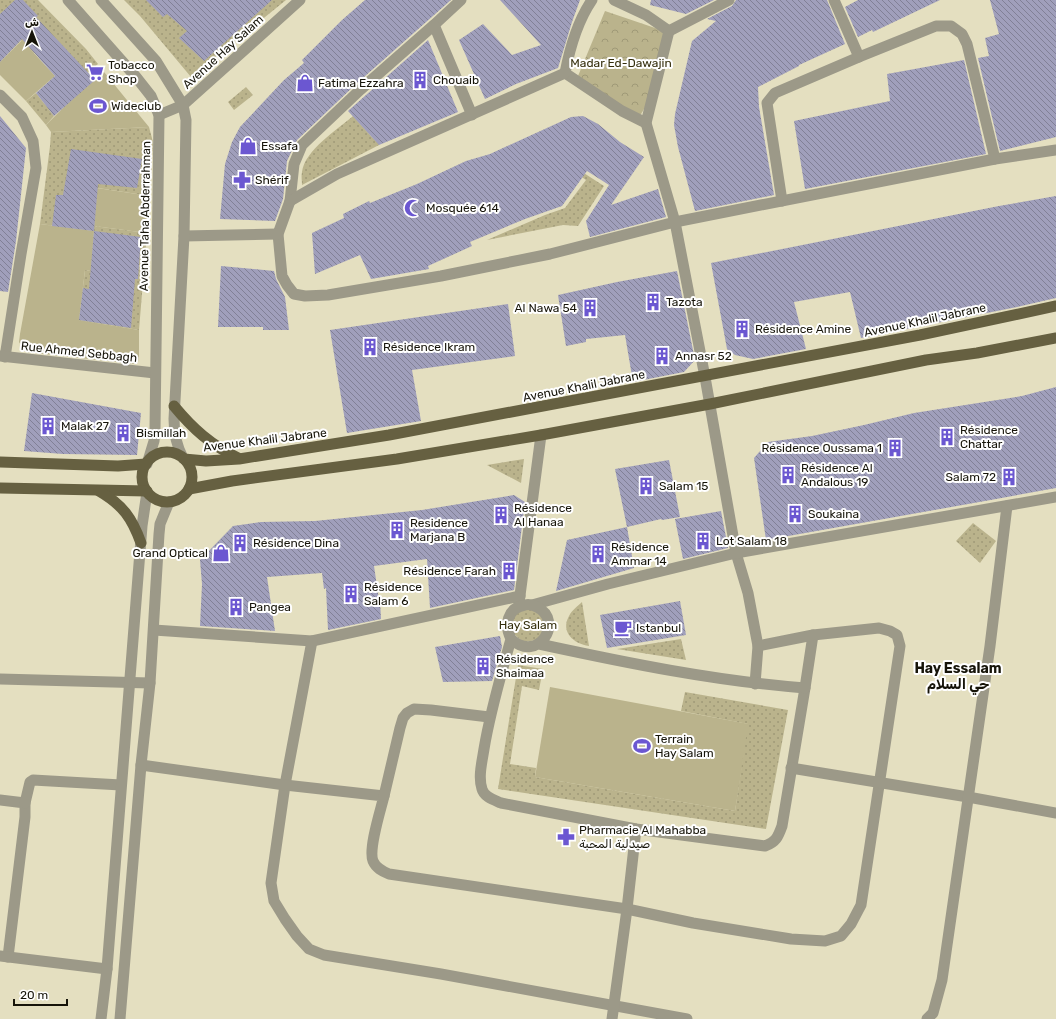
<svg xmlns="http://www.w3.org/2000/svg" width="1056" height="1019" font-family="Rubik,Cairo,sans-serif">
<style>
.grass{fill:#bab38c}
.park{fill:url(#park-crowns)}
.garden{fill:url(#garden-dots)}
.building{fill:url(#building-back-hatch)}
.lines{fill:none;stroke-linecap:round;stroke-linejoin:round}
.minor{stroke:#9c9988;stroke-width:11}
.tertiary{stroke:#9c9988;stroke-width:11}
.primary{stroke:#666041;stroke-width:11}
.labels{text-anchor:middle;stroke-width:4;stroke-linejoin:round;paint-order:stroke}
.street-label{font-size:12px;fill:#161409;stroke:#fff}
.park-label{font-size:12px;fill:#342e0c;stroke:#fff}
.poi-label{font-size:12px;fill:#161409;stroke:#fff;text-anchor:start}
.quarter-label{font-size:14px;font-weight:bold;fill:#161409;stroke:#fff}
</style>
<defs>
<pattern id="park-crowns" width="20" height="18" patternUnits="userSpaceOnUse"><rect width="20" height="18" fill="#bab38c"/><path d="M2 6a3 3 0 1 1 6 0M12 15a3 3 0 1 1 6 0" fill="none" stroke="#9f9977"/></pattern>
<pattern id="garden-dots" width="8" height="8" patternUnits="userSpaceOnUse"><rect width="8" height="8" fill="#bab38c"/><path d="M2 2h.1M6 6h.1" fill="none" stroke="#9f9977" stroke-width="1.8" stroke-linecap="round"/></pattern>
<pattern id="building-back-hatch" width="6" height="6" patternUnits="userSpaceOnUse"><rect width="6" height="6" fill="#a09fbb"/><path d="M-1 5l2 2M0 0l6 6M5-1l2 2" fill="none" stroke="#818096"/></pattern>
</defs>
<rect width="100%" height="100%" fill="#e4dfc0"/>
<g class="grass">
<path d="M22,40L55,76L26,101L0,75V62Z"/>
<path d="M104,72L149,127L51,132L46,125L75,96Z"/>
<path d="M97,188L150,196L147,233L94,226Z"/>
<path d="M40,224L94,231L91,271L85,270L79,320L139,330V357L138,362L134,364L26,352L22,347L19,342L20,334Z"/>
<path d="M550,687L749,724L735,811L535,777Z"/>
</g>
<path class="park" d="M605,11L664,31L647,104L641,114L630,115L578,76Z"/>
<g class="garden">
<path d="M0,0H38L86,49L98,64L87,73L53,36L34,53L21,40L0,62Z"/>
<path d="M124,0H286L191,77L140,16Z"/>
<path d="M246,87L253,95L234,110L228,102Z"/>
<path d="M36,93L54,116L46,125L26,101Z"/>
<path d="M353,116L379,145L302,185C302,181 301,176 302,172C305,150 337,130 353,116Z"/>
<path d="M149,127L153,142L150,196L98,188L94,226L147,233L139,330L79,320L85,270L91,271L94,231L40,224L50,146L51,132Z"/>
<path d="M576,168L604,186L578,226L563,225L487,240L545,215L565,208L586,180L573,171Z"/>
<path d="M524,459L521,483L487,465Z"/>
<path d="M973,523L996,541L980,563L956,541Z"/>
<path d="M582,602L589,646C574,644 560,632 569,616C572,610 578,606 582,602Z"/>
<path d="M526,607L543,616L545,630L537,640L523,642L513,633C510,617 511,616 526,607Z"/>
<path d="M681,639L686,660L617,649Z"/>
<path d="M518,665L543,669L539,690L522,686L510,764L536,768L535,777L735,811L748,724L681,711L685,692L788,710L766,829L498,789Z"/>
</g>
<g class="building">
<path d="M15,0H23L38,16L36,17L95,80L54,116L36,93L55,76L22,39L0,62V14Z"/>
<path d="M146,0H272L204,61L179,38L187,31L167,14L163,17Z"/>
<path d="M365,0H451L355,85L297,140L287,161L283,199L275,221L220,219L225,164L232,142L240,127L284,80L304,63L302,60L342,20Z"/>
<path d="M500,0H580L572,22L558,68L516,84L485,99L459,40L483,24L512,55L541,45Z"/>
<path d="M651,0H714L686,14L650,5Z"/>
<path d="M736,0H827L845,44L799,65V66L758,87L759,107L774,195L695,211L678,147L674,125L675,114L692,41L716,21L707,19L732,6Z"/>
<path d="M858,0H940L873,32L872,30L858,37L845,7Z"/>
<path d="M990,0H1056V137L1000,151L978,58L989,56L985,38L999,34Z"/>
<path d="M428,40L458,112L379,145L348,111Z"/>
<path d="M964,60L986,154L805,189L794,121L890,101L887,74Z"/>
<path d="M0,116L26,148L16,241L8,292L0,291Z"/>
<path d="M583,116L598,124L620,142L644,157L611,205L658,189L666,217L590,237L586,221L609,185L587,171L562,206L525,219L470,242L472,246L428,266L429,269L371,279L360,255L315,274L312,233L344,218L343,214L369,201L370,203L417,184L466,161L490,154L571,117Z"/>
<path d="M71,149L142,159L137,188L98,184L94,231L52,226L56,195H63Z"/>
<path d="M1056,196V298L1017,307L861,338L850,292L794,302L806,349L753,359L735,355L727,349L711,263L999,206Z"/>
<path d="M94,231L141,237L138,279H135L131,328L79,320L83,288L89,289Z"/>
<path d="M221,266L274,271L276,279L285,297L289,330H263V327H218Z"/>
<path d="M677,271L695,360L684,372L633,382L625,335L586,339V342L566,346L558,295L617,282Z"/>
<path d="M508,304L515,356L412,370L421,421L347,433L330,330Z"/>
<path d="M1056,387V488L985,501L766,540L754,458L768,442L812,436L864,425L914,413L1022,396Z"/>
<path d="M32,393L141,413L137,455L63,454L24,451Z"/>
<path d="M669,460L680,517L662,520L661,519L627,527L615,469Z"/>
<path d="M514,495L525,502L514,590L430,608L427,559L374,566L379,600H380L381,619L328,630L326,588L324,589L322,573L267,577L275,631L200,626L202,584L200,560L233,526L261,522L315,521L422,510Z"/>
<path d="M721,511L728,548L683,559L675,519Z"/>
<path d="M627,527L634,568L556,591L567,540Z"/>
<path d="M680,601L686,635L607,648L600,615Z"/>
<path d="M500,636L502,647L492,681L443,682L435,647Z"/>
</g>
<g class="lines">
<g class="minor">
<path d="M461,0L434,25L360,90L302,145L294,164L290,201L278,234L282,276L287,285L294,294L305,296L328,295L441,276L550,254L675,222L995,159L1056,150"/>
<path d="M592,0C577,22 570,47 565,73L622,111L646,123"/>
<path d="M614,0L646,15L669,31L646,123L675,222L705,377L736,553L748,593L758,646L755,684"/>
<path d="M834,0L859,57"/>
<path d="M434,25L472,115"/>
<path d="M669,31L729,0"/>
<path d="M0,95L22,117L33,141L36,168L21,254L5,357"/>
<path d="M159,115L183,105L300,0"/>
<path d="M290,201L337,174L565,73"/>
<path d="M782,201L767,103L775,93L859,57L936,26H951L962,34L967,44L995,159"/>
<path d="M184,236L278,234"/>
<path d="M0,356L155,373"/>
<path d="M519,603L541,435"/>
<path d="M532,605L608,584L736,553L1056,497"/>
<path d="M154,630L312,641L520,596"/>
<path d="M511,639C538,664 565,621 537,607C533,605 529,604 525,605C507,608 504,625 511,639C501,675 490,712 484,749C482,762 478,777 482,789C484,797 494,800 501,803L636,829L765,846C776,842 778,837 782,826L805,688C715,681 627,663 539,644"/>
<path d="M312,641L285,785L271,883L274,901L285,919L297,936L309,949L324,955L441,974L687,1019"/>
<path d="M0,679L150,683"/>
<path d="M805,688L813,635"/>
<path d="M141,765L285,785L384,796C381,809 368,849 373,861C376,868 382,871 389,874L627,909L693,923L791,939L825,941L841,936L851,924L861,905L900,646L897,635L890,631L879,628L813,635L758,646"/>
<path d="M791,768L968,797L1056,813"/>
<path d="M384,796L400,728L403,718L407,713L414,709L431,710L489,717"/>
<path d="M0,800L25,803V817L8,957"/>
<path d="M25,803L30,782L33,780L121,785"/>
<path d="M0,956L107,969"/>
<path d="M101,1019L107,969L142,526L147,492"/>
<path d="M120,1019L141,765L150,683L159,534L160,524L169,502"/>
<path d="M612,1019L627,909L636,829"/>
<path d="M927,1019L933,1013L942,980L990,646L1007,506"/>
</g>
<g class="tertiary">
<path d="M68,0L136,77L151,96L159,115L155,430L154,441L147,464"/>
<path d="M101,0L156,61L183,105L186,120L184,236L174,419C174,433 176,445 183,458"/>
</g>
<g class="primary">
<path d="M174,406C193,429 211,445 238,458"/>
<circle cx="167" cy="477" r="25"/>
<path d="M184,459L206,461L239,459L389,435L920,335L1056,306"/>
<path d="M0,462L118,466L146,464"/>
<path d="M0,488L147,491"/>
<path d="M189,489L232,481L397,459L541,435L710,404L926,360L977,353L1056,338"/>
<path d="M99,491C123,505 132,518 141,543"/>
</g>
</g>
<defs>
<g id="supermarket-bare" transform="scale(1.38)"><path d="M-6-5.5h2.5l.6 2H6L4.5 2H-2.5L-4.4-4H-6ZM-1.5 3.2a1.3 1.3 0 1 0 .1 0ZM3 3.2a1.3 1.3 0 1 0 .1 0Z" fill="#6b57d1" stroke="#fff" stroke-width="2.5" paint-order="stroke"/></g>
<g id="building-bare" transform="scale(1.38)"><path d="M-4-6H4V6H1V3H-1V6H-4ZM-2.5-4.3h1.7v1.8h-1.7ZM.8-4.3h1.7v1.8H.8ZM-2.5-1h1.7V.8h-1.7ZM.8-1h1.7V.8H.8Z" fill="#6b57d1" stroke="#fff" stroke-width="2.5" paint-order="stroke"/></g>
<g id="shop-bare" transform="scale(1.38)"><path d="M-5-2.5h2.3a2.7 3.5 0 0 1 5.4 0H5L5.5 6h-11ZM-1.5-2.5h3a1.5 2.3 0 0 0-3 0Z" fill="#6b57d1" stroke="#fff" stroke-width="2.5" paint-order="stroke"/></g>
<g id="stadium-bare" transform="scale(1.38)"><path d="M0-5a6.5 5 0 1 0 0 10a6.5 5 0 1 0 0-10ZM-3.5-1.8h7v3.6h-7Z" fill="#6b57d1" stroke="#fff" stroke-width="2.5" paint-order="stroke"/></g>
<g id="pharmacy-bare" transform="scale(1.38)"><path d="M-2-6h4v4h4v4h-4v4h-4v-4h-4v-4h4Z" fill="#6b57d1" stroke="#fff" stroke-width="2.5" paint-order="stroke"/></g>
<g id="mosque-bare" transform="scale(1.38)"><path d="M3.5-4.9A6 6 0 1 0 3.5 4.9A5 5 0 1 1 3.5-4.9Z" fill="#6b57d1" stroke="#fff" stroke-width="2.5" paint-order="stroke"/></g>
<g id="cafe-bare" transform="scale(1.38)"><path d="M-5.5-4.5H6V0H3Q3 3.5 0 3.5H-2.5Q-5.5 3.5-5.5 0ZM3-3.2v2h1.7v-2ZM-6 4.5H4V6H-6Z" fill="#6b57d1" stroke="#fff" stroke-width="2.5" paint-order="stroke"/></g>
</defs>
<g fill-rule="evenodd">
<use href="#supermarket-bare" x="95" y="72"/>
<use href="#building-bare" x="420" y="80"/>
<use href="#shop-bare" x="305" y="83"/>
<use href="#stadium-bare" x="98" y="106"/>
<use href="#shop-bare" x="248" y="146"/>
<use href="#pharmacy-bare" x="242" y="180"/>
<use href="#mosque-bare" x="413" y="208"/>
<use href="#building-bare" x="653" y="302"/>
<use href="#building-bare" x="590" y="308"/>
<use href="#building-bare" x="742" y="329"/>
<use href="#building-bare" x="370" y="347"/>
<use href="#building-bare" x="662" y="356"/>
<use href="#building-bare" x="48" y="426"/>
<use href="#building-bare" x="123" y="433"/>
<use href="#building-bare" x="947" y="437"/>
<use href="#building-bare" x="895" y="448"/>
<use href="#building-bare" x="788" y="475"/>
<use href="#building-bare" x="1009" y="477"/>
<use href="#building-bare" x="646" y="486"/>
<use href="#building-bare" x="795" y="514"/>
<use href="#building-bare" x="501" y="515"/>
<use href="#building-bare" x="397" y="530"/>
<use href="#building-bare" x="703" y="541"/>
<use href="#building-bare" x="240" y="543"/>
<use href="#shop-bare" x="221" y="553"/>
<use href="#building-bare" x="598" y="554"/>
<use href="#building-bare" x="509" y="571"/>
<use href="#building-bare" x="351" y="594"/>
<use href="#building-bare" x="236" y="607"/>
<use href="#cafe-bare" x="623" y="628"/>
<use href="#building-bare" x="483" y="666"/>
<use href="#stadium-bare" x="642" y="746"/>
<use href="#pharmacy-bare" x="566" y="837"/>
</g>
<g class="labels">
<g class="street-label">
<text transform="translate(223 52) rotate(-42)" y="4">Avenue Hay Salam</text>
<text transform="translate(145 216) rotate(-89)" y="4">Avenue Taha Abderrahman</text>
<text transform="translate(925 320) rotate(-12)" y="4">Avenue Khalil Jabrane</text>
<text transform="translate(79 352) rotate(6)" y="4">Rue Ahmed Sebbagh</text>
<text transform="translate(584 386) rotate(-11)" y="4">Avenue Khalil Jabrane</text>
<text transform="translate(265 440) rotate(-7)" y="4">Avenue Khalil Jabrane</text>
</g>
<g class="park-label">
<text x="621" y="67">Madar Ed-Dawajin</text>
<text x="528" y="629">Hay Salam</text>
</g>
<g class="poi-label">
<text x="108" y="69">Tobacco<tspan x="108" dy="14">Shop</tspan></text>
<text x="433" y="84">Chouaib</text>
<text x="318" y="87">Fatima Ezzahra</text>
<text x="111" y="110">Wideclub</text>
<text x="261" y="150">Essafa</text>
<text x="255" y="184">Shérif</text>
<text x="426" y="212">Mosquée 614</text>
<text x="666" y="306">Tazota</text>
<text x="577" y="312" text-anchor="end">Al Nawa 54</text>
<text x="755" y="333">Résidence Amine</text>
<text x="383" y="351">Résidence Ikram</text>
<text x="675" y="360">Annasr 52</text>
<text x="61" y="430">Malak 27</text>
<text x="960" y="434">Résidence<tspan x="960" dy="14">Chattar</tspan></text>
<text x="136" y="437">Bismillah</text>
<text x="882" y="452" text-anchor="end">Résidence Oussama 1</text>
<text x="801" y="472">Résidence Al<tspan x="801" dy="14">Andalous 19</tspan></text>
<text x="996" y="481" text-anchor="end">Salam 72</text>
<text x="659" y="490">Salam 15</text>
<text x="514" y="512">Résidence<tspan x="514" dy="14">Al Hanaa</tspan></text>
<text x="808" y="518">Soukaina</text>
<text x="410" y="527">Residence<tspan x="410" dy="14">Marjana B</tspan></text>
<text x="716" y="545">Lot Salam 18</text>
<text x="253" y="547">Résidence Dina</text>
<text x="611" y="551">Résidence<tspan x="611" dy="14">Ammar 14</tspan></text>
<text x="208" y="557" text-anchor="end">Grand Optical</text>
<text x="496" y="575" text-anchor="end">Résidence Farah</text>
<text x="364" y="591">Résidence<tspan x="364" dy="14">Salam 6</tspan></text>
<text x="249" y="611">Pangea</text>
<text x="636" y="632">Istanbul</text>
<text x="496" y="663">Résidence<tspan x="496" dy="14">Shaimaa</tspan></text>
<text x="655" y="743">Terrain<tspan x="655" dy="14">Hay Salam</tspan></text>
<text x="579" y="834">Pharmacie Al Mahabba<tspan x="579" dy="14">صيدلية المحبة</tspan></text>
</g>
<g class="quarter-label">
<text x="958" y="673">Hay Essalam<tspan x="958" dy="16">حي السلام</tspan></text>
</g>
</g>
<g transform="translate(32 32)" stroke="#ffffff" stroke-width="3" paint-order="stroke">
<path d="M0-3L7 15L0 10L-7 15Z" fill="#161409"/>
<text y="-6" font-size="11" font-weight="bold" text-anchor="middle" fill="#161409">ش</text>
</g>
<path d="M14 999v6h53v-6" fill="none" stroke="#161409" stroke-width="2"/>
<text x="20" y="999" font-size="12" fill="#161409" stroke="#ffffff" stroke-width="3" paint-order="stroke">20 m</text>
</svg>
